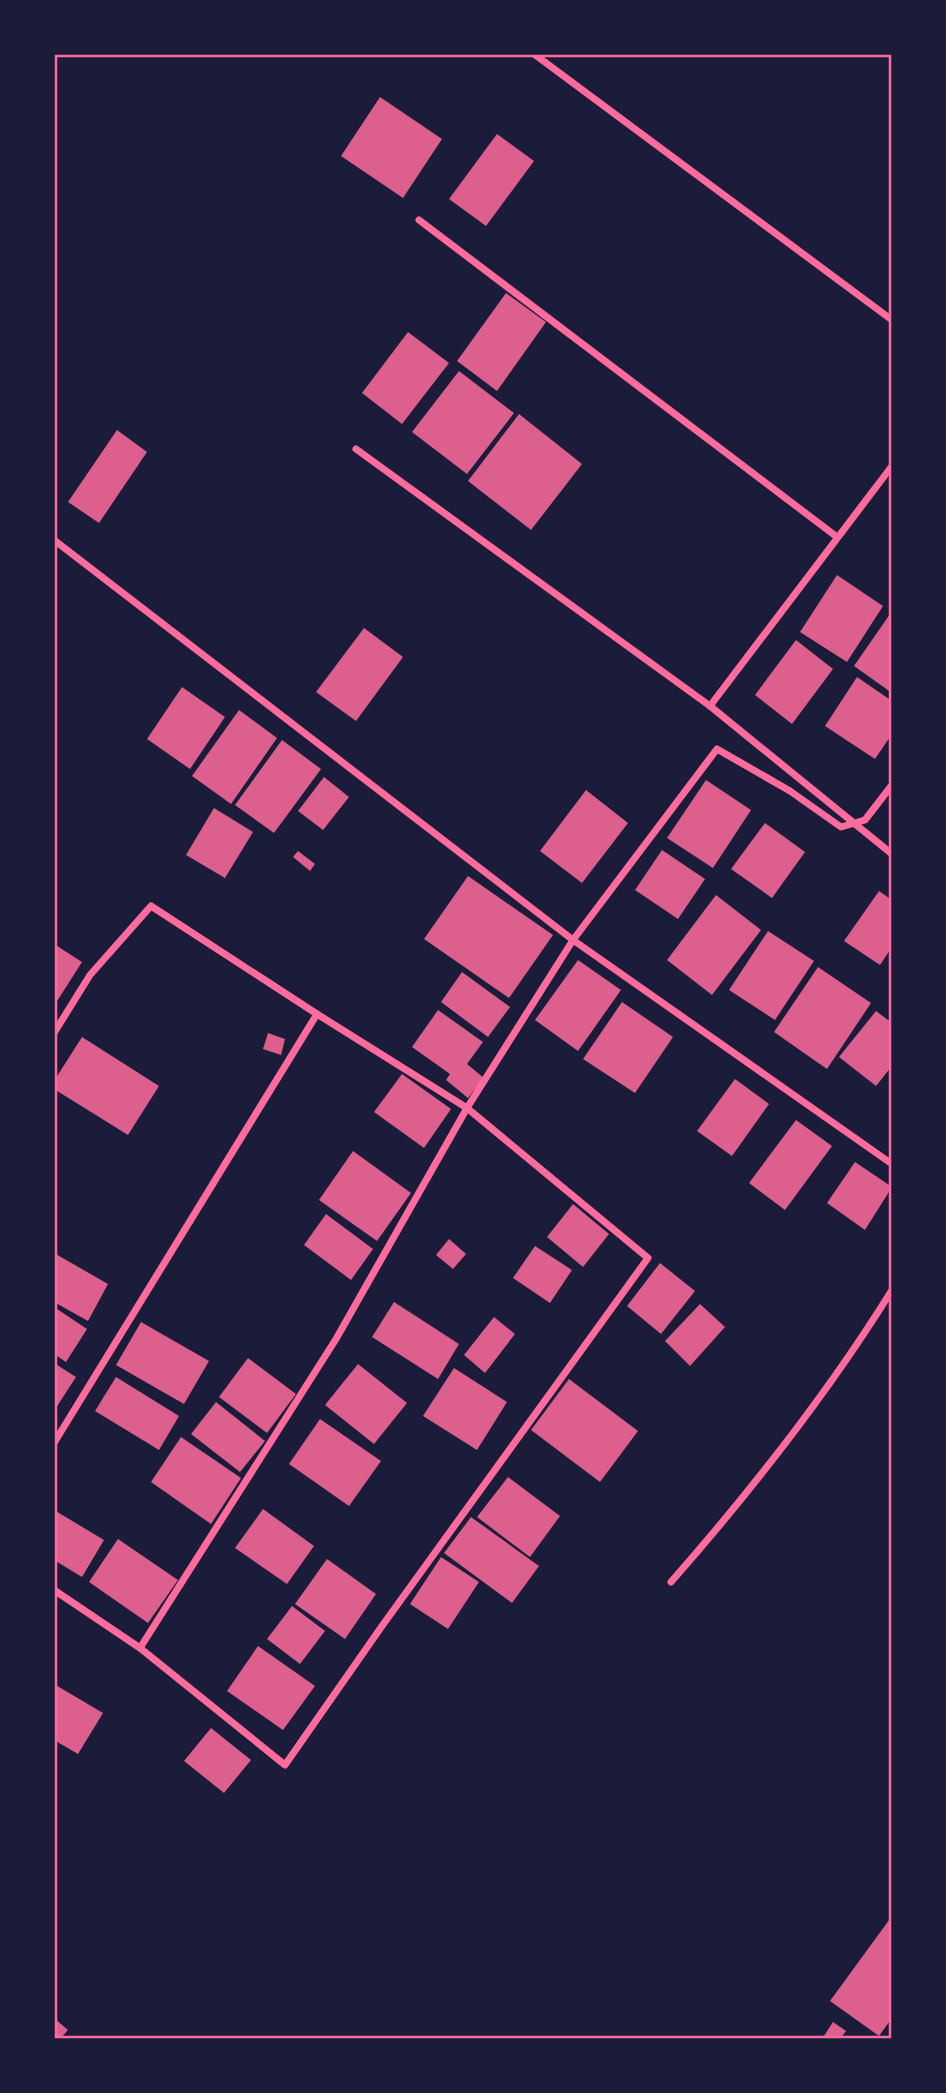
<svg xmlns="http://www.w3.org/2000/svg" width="946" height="2093" font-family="Montserrat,sans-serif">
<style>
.building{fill:#dd5f8e}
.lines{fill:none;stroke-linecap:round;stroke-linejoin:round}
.minor{stroke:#ff6b9d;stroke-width:7}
.neatline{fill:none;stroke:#ff6b9d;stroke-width:2.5}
</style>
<rect width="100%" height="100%" fill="#1b1b3a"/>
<g class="building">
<path d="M380,97L442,139L403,198L341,156Z"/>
<path d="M497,134L534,161L486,226L449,199Z"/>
<path d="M506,293L546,322L497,391L457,361Z"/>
<path d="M408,332L449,363L402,424L362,393Z"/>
<path d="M459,371L514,413L467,474L412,432Z"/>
<path d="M519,414L582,464L531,530L468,481Z"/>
<path d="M117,430L147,452L99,523L68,502Z"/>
<path d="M837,575L883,606L847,662L800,632Z"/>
<path d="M890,614L892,616V693L854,666Z"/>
<path d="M364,628L403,657L356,721L316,692Z"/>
<path d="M796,640L833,669L792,724L755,695Z"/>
<path d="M857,677L892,701V734L875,759L825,726Z"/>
<path d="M182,687L225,717L190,769L147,739Z"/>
<path d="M239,710L277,738L231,804L192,776Z"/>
<path d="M282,740L321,769L274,833L235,805Z"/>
<path d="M324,777L349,797L323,830L298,811Z"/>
<path d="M706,780L751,810L713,868L667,838Z"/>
<path d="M586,790L628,823L582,883L540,851Z"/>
<path d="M214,808L253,832L225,878L186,855Z"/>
<path d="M765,823L805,852L772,898L731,869Z"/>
<path d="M662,850L705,879L678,919L635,890Z"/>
<path d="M298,851L315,864L310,871L293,857Z"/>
<path d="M468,876L553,935L509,998L424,939Z"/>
<path d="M879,891L892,900V947L880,965L844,941Z"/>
<path d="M716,895L761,930L712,995L667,960Z"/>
<path d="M768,931L814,961L775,1020L729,990Z"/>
<path d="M54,944L82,962L54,1006Z"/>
<path d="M578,960L621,990L578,1051L535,1020Z"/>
<path d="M818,967L871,1003L827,1069L774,1032Z"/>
<path d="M462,972L510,1007L488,1037L441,1002Z"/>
<path d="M622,1002L673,1037L635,1093L583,1059Z"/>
<path d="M438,1010L483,1042L467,1064L484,1078L468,1098L446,1080L450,1074L412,1047Z"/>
<path d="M876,1011L892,1023V1066L876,1086L839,1057Z"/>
<path d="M268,1033L285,1039L281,1055L263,1049Z"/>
<path d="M82,1037L159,1086L128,1135L54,1089V1081Z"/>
<path d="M402,1074L451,1109L424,1148L374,1112Z"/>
<path d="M735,1079L769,1104L732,1156L697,1131Z"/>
<path d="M796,1120L832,1146L785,1210L749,1183Z"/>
<path d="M353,1151L411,1193L377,1241L319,1200Z"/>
<path d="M855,1162L892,1187L865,1230L827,1203Z"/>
<path d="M573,1204L609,1234L583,1267L547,1237Z"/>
<path d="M326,1214L373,1249L351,1280L304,1245Z"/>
<path d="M449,1239L466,1254L453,1269L436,1255Z"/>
<path d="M535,1246L572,1270L550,1303L513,1278Z"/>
<path d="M54,1253L108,1284L88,1321L54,1302Z"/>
<path d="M660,1263L695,1291L661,1334L627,1306Z"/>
<path d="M394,1302L459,1344L438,1379L372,1337Z"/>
<path d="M700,1304L725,1327L690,1366L665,1341Z"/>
<path d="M54,1307L87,1329L66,1362L54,1354Z"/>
<path d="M494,1317L515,1334L485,1373L464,1355Z"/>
<path d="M141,1322L209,1361L184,1404L116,1365Z"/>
<path d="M248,1358L296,1394L267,1433L219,1397Z"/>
<path d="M54,1363L76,1377L54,1411Z"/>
<path d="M358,1364L407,1403L374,1444L325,1405Z"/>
<path d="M454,1368L507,1402L477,1450L423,1416Z"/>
<path d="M116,1377L179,1416L159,1450L95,1411Z"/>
<path d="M569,1379L638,1431L600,1482L531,1430Z"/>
<path d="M216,1402L265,1441L240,1472L191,1434Z"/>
<path d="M320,1419L381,1461L349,1506L289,1464Z"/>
<path d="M181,1437L241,1478L211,1524L151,1482Z"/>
<path d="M508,1477L560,1516L530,1557L477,1517Z"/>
<path d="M263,1509L314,1546L287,1584L235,1548Z"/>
<path d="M54,1510L104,1540L82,1577L54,1560Z"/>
<path d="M471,1517L539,1566L512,1603L444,1553Z"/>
<path d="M118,1539L178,1580L148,1623L89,1582Z"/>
<path d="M441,1557L479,1582L448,1629L410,1604Z"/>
<path d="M327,1559L376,1594L345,1639L295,1604Z"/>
<path d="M292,1606L325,1631L300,1664L267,1639Z"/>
<path d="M258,1646L315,1686L283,1730L227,1691Z"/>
<path d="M54,1684L103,1713L78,1754L54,1740Z"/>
<path d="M211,1728L251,1760L224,1793L184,1761Z"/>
<path d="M892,1916V2018L879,2036L830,2001Z"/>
<path d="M54,2018L68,2030L60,2039H54Z"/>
<path d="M833,2022L846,2031L840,2039H822Z"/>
</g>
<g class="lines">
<g class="minor">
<path d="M534,54L892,320"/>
<path d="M419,220L837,537"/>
<path d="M356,449L710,706L892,466"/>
<path d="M54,540L573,940L467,1108L336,1339L140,1648L54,1590"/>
<path d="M710,706L892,854"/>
<path d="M892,785L865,820L841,827L790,791L717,749L573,940L892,1164"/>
<path d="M54,1033L90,975L151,906L317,1014"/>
<path d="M54,1443L317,1014L467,1108L648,1258L382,1626L285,1765L140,1648"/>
<path d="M671,1582C751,1491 828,1393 892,1290"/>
</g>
</g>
<rect width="946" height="2093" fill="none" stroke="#1b1b3a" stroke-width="112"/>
<rect x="56" y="56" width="834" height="1981" class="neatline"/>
</svg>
